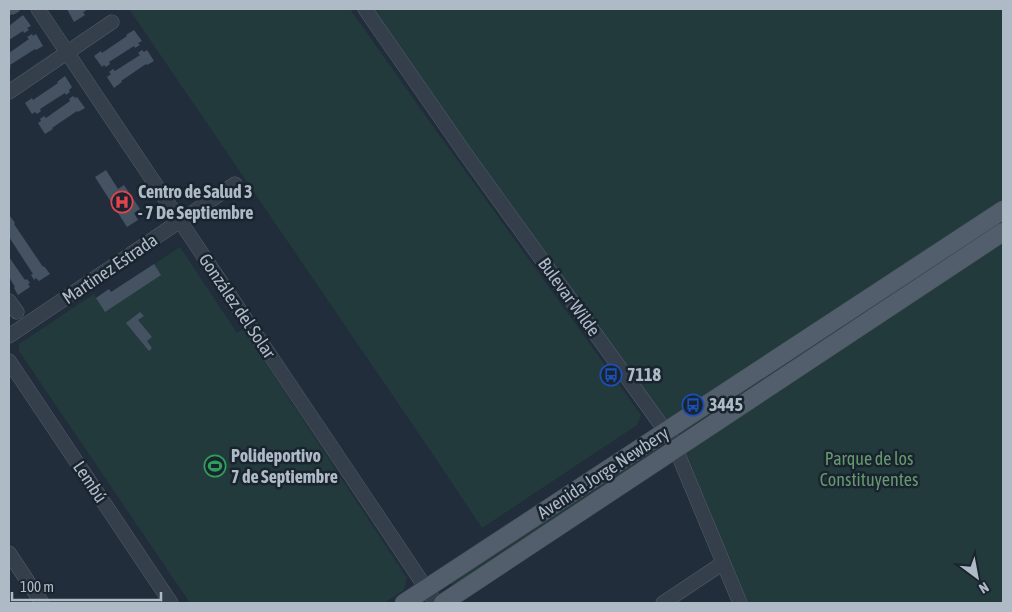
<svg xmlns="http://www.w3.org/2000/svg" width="1012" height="612" font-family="'Asap Condensed',sans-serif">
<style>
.green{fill:#233a3c}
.building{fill:#445262}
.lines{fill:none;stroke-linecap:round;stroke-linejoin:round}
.minor-casing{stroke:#525d69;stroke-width:15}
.major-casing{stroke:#3e4854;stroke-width:19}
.minor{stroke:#343f4b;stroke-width:14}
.major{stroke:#525e6b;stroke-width:18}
.labels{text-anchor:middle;stroke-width:5;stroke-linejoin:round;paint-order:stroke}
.poi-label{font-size:18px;font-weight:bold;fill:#afbac7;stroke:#1a242f;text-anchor:start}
.street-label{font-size:18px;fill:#afbac7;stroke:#1a242f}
.park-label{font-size:18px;fill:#66996f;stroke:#1a242f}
</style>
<rect width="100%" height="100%" fill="#212d3b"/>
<g class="green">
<path d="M129,9H350L427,118L641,415L637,425L482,528L432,453Z"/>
<path d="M365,9H1003V603H740L677,449Z"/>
<path d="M180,247L237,333L243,329L407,578L404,590L384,603H190L19,351V344L94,294L96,298L109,289L112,292Z"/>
<path d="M657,447L660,450L453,587L448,579Z"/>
</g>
<g class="building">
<path d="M9,9H18L20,11L13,15L12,14L9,16Z"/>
<path d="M67,9H84L86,11L83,12L85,15L74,22Z"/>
<path d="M23,15L31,26L27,28L29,30L24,33L23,31L9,40V26Z"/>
<path d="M134,30L142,41L138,43L140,45L135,48L134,46L109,62L110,64L106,67L104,65L102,67L94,56L101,51L102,53L127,36L126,35Z"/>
<path d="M32,34L33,36L36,34L43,46L36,50L35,49L10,65L11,67L9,68V53L29,39L27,37Z"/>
<path d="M142,50L144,52L147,50L154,61L147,65L146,64L121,81L122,82L114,88L107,77L111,74L109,72L113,69L115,71L140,55L138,53Z"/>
<path d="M65,76L72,87L69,90L70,92L66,95L65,93L40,109L41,111L37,114L35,112L32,114L25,103L32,98L33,100L58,83L57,82Z"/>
<path d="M73,96L75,98L77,97L85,108L78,112L77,111L52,128L53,129L45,134L38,123L41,121L40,119L44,116L46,118L70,101L69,99Z"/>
<path d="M106,170L118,189L124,185L140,209L134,213L138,220L127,227L95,177Z"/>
<path d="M10,216L15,223L14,224L43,267L44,266L50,274L39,281L36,278L34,280L31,275L33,274L9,237V217Z"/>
<path d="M9,257L25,280L27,279L30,283L28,284L30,287L18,295L14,288L15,287L9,277Z"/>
<path d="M154,264L161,275L105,312L96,298L109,289L111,292Z"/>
<path d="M140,312L144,316L138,320L152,337L147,341L152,348L149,351L126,323Z"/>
</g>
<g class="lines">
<g class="minor-casing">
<g id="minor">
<path d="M38,9L436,603"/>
<path d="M365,9L467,156L672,440L740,603"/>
<path d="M9,92L112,22"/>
<path d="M9,301L17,312"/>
<path d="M9,336L235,184"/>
<path d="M9,361L171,603"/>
<path d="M9,553L42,603"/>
<path d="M663,603L723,563"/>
</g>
</g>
<g class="major-casing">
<g id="major">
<path d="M404,603L1003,210"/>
<path d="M443,603L1003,232"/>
</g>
</g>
<use href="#minor" class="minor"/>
<use href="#major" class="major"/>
</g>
<defs>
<g id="hospital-ring" transform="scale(1.125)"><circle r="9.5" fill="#1a242f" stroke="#e0444e" stroke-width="1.5"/><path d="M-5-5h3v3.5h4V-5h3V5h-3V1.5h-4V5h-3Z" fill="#e0444e"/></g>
<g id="bus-ring" transform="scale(1.125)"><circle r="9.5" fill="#1a242f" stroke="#1a4fb4" stroke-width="1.5"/><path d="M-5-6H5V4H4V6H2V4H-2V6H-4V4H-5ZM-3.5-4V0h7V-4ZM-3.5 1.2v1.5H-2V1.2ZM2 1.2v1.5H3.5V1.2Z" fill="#1a4fb4"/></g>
<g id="stadium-ring" transform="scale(1.125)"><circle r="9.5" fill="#1a242f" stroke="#2e9e5b" stroke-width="1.5"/><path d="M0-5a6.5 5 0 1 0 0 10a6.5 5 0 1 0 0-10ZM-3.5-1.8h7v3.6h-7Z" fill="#2e9e5b"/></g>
</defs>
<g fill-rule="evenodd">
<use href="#hospital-ring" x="122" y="202"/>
<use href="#bus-ring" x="611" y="375"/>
<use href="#bus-ring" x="693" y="405"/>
<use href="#stadium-ring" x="215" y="466"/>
</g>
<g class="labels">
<g class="poi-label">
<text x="138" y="198">Centro de Salud 3<tspan x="138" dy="21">- 7 De Septiembre</tspan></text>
<text x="627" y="381">7118</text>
<text x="709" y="411">3445</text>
<text x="231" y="462">Polideportivo<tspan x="231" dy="21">7 de Septiembre</tspan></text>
</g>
<g class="street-label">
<text transform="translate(110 269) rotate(-34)" y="6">Martinez Estrada</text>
<text transform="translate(569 297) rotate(54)" y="6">Bulevar Wilde</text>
<text transform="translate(237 306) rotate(56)" y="6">González del Solar</text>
<text transform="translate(603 473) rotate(-33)" y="6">Avenida Jorge Newbery</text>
<text transform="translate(90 482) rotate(56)" y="6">Lembú</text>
</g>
<g class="park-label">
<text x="869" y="465">Parque de los<tspan x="869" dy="21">Constituyentes</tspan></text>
</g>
</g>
<rect width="1012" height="612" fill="none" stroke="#afbac7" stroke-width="20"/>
<g transform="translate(977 577) rotate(148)" stroke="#1a242f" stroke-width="4" paint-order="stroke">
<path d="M0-4L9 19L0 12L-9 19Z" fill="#afbac7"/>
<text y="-8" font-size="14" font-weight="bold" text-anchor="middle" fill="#afbac7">N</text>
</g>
<path d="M12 592v8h149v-8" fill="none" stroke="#afbac7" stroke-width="2.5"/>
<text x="20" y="592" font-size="15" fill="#afbac7" stroke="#1a242f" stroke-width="4" paint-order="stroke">100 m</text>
</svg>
